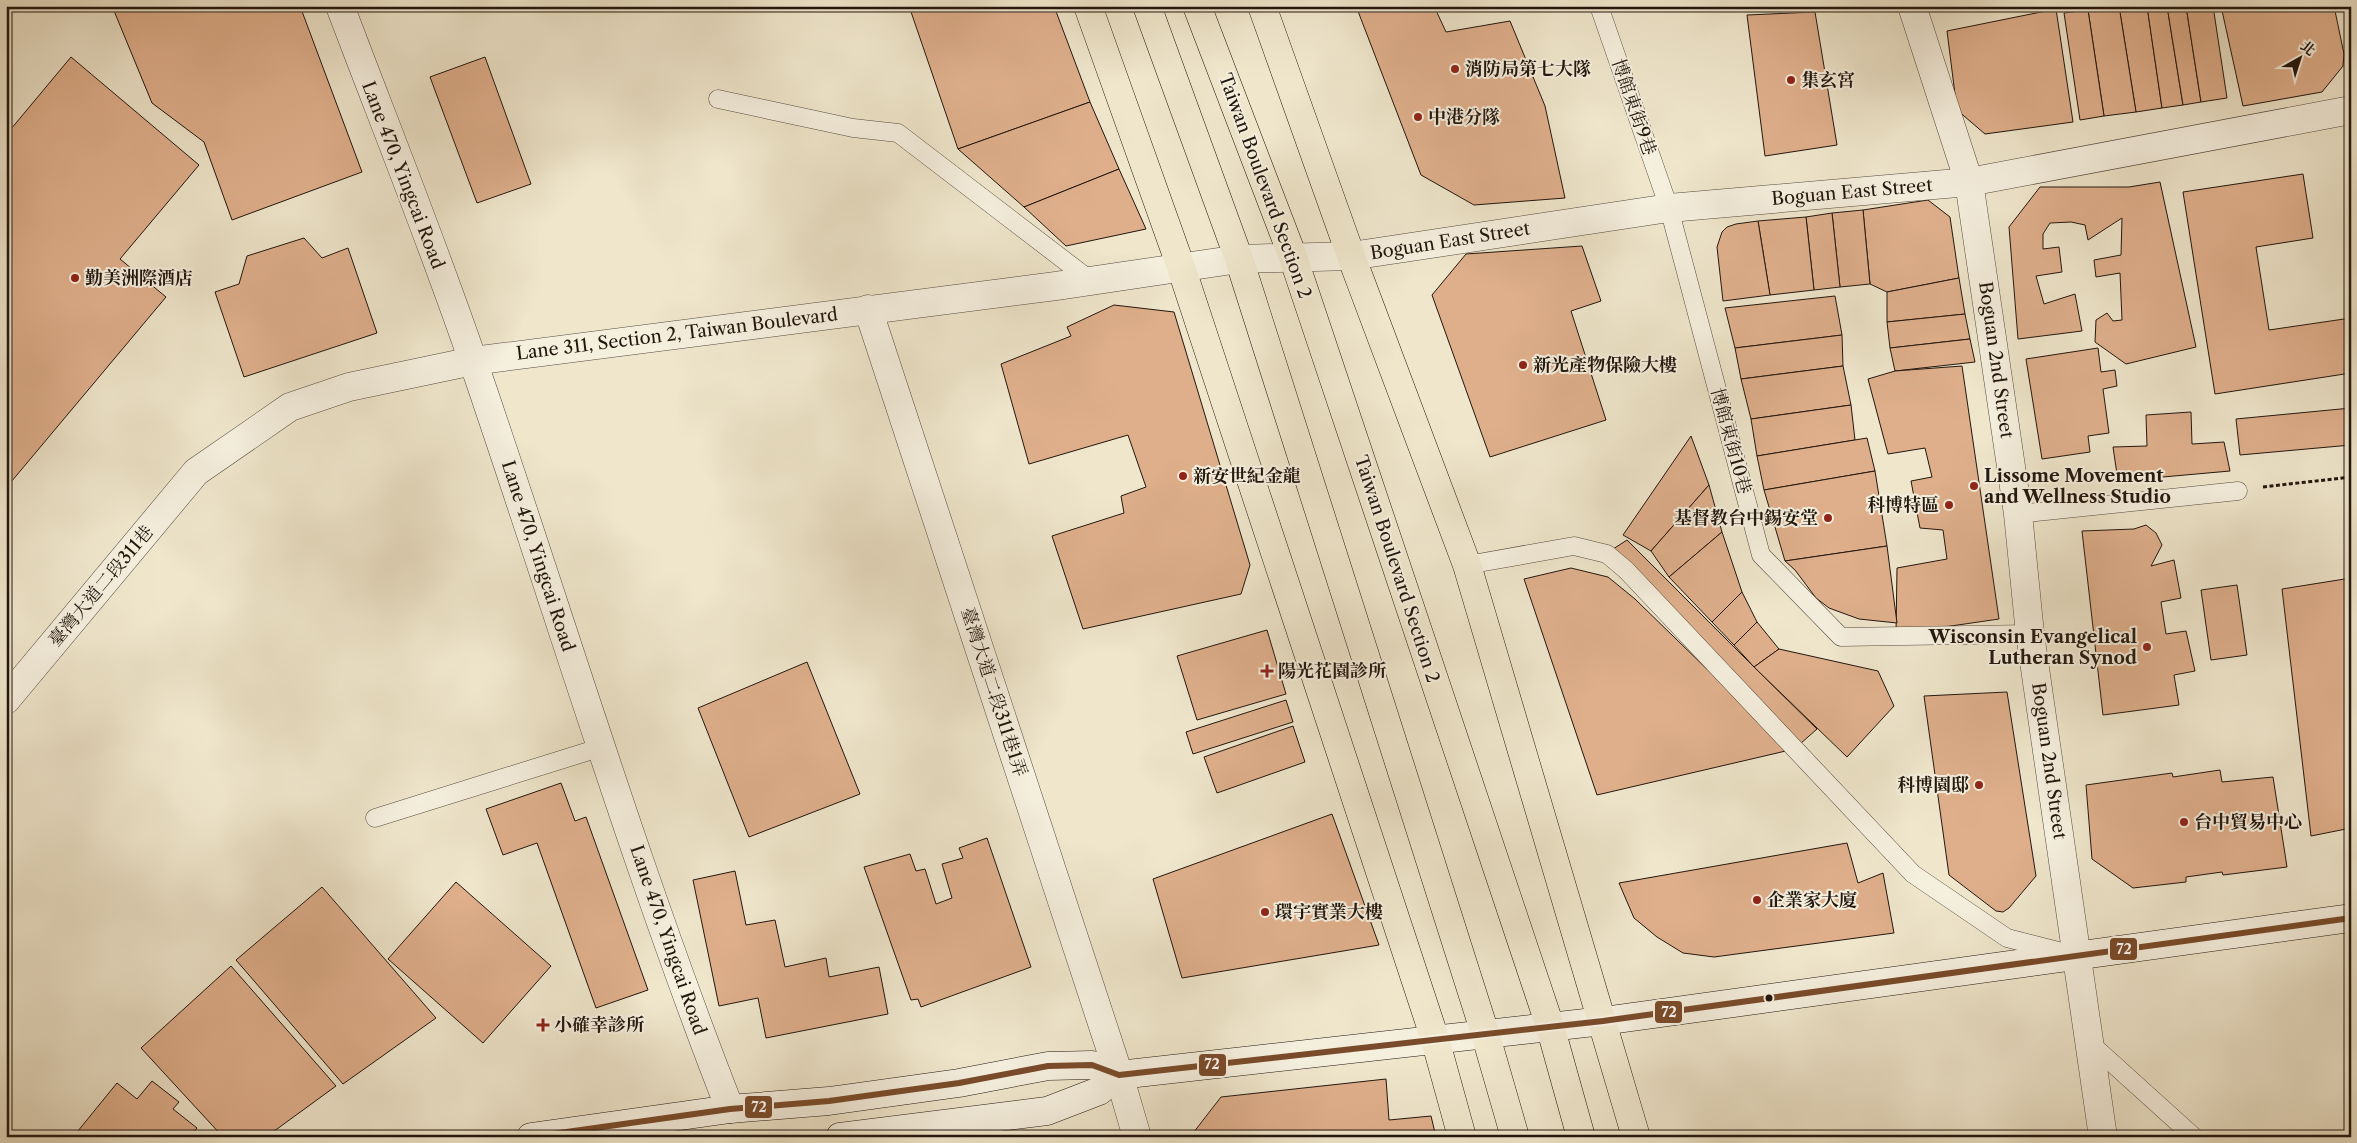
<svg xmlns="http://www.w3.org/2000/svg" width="2357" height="1143" font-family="'Libre Caslon Text','Noto Serif TC',serif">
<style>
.building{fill:#dfaf8c;stroke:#22160e}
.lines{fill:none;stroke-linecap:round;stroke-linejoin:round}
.service-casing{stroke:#554a3e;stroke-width:19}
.minor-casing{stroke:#554a3e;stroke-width:29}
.secondary-casing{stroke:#22160e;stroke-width:29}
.primary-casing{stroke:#22160e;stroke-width:29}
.path{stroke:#22160e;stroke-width:3;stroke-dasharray:4 2.5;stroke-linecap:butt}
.service{stroke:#f5efde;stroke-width:18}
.minor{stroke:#f5efde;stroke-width:28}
.secondary{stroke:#f5efde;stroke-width:28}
.primary{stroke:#efe6cc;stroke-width:28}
.bus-1-casing{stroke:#f5efde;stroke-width:10}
.bus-1{stroke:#7a4b2a;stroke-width:6}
.poi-dot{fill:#8f2418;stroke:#f5efde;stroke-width:2}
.bus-dot{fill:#22160e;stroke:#f5efde;stroke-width:2}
.labels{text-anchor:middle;stroke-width:4;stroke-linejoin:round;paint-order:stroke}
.poi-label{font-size:18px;font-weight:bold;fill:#22160e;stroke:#f5efde;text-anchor:start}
.street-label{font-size:18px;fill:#22160e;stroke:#f5efde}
.line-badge{stroke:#f5efde;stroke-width:2}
.badge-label{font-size:14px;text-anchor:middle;font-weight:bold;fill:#fff}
</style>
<rect width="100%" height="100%" fill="#efe6cc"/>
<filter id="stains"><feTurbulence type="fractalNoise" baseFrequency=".004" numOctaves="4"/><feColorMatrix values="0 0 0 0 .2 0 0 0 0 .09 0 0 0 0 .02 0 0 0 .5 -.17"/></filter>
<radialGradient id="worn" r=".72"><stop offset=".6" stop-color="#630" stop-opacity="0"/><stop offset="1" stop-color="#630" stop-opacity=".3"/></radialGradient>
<g class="building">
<path d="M112,6H300L362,172L232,220L204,142L152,103Z"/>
<path d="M909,6H1054L1090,102L958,149Z"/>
<path d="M1356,6H1434L1446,32L1510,21L1545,106L1565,198L1474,205L1421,175Z"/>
<path d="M2119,6H2147L2162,108L2136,112Z"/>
<path d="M2119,6L2136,112L2104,116L2088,10Z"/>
<path d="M2147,6H2167L2183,105L2162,108Z"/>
<path d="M2167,6H2186L2201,102L2183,105Z"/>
<path d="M2186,6H2213L2227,98L2201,102Z"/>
<path d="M2221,6H2334L2344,54L2343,66L2322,92L2243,106Z"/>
<path d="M2056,9L2073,122L1985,134L1957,110L1947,31Z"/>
<path d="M2088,10L2104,116L2080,120L2064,13Z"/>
<path d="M1815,12L1837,145L1765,156L1747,15Z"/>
<path d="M71,57L199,165L120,259L166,297L6,488V135Z"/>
<path d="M485,57L531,184L477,203L430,77Z"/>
<path d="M1090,102L1119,169L1024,207L958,149Z"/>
<path d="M1119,169L1146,229L1066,246L1024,207Z"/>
<path d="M2303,174L2313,238L2256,247L2269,330L2351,318V373L2215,394L2183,192Z"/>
<path d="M2160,182L2196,347L2126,364L2095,342L2096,320L2107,313L2113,321L2122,320L2120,273L2096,277L2094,260L2121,255L2122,218L2088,240L2085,225L2071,222L2050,223L2043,234V249L2059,247L2062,272L2036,276L2044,304L2075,294L2082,331L2018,339L2009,227L2040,187H2129Z"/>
<path d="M1928,200L1950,217L1959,278L1887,292L1870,284L1863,210Z"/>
<path d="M1863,210L1870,284L1840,287L1832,213Z"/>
<path d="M1832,213L1840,287L1814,290L1806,217Z"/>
<path d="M1806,217L1814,290L1770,295L1758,221Z"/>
<path d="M1758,221L1770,295L1723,301L1717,247L1722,232L1727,227L1736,224Z"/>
<path d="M304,238L322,258L348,248L377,333L244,377L215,292L239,284L247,256Z"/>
<path d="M1582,246L1601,301L1571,311L1606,420L1490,457L1432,295L1466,254Z"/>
<path d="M1959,278L1965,314L1887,322V292Z"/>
<path d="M1835,296L1842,335L1735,348L1725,308Z"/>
<path d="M1114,305L1174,312L1250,565L1241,594L1083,629L1052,536L1124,513L1121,496L1146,487L1128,435L1029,464L1001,364L1071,336L1067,327Z"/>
<path d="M1965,314L1970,339L1890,348L1887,322Z"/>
<path d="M1842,335L1843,366L1741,379L1735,348Z"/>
<path d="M1970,339L1975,362L1895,371L1890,348Z"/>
<path d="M2098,348L2101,372L2115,370L2117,386L2103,389L2109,433L2088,436L2090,452L2042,459L2026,359Z"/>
<path d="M1843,366L1851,405L1751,419L1741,379Z"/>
<path d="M1962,366L1999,619L1896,634L1897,568L1947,559L1943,530L1920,528L1911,481L1932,477L1925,448L1888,454L1868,379L1895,371Z"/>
<path d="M1851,405L1855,440L1757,456L1751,419Z"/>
<path d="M2351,408V445L2240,455L2236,419Z"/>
<path d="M2191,412L2192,444L2224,442L2230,471L2118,481L2113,447L2147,446L2146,415Z"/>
<path d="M1691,436L1709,485L1651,551L1623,535Z"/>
<path d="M1867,438L1875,471L1764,490L1757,456Z"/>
<path d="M1875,471L1887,546L1785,561L1764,490Z"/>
<path d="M1709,485L1722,532L1669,577L1651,551Z"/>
<path d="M2146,525L2156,533L2162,545L2151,566L2174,560L2181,598L2161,602L2166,634L2186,631L2195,671L2174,675L2179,705L2103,715L2082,531L2134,529Z"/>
<path d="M1722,532L1742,592L1712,622L1669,577Z"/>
<path d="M1627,540L1754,667L1817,729L1800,744L1610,551Z"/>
<path d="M1887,546L1897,623L1859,619L1829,608L1816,598L1795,570L1785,561Z"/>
<path d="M1571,568L1608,577L1635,599L1790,750L1597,795L1524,579Z"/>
<path d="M2351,578V828L2311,836L2282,589Z"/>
<path d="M2237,585L2247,655L2211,660L2201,590Z"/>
<path d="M1742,592L1757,622L1734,645L1712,622Z"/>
<path d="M1757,622L1779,649L1754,667L1734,645Z"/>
<path d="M1267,630L1286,694L1197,720L1177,656Z"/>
<path d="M1779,649L1878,671L1894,706L1847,757L1754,667Z"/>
<path d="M807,662L860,794L749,837L698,708Z"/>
<path d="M2007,692L2036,876L2009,908L2003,912L1996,911L1949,875L1924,696Z"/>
<path d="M1286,700L1293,722L1193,754L1186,732Z"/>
<path d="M1293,726L1305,762L1217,793L1204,757Z"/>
<path d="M2220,770L2222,782L2273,777L2287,867L2223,875L2222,872L2186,877V882L2133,888L2092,859L2086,785L2172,773L2173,777Z"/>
<path d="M561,783L575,821L586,817L648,990L596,1008L537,843L503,855L486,809Z"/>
<path d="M1332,814L1379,945L1182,978L1153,879Z"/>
<path d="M987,838L1031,967L921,1007L918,999L911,1000L864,867L910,854L916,871L925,869L936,904L952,898L942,864L963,858L959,848Z"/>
<path d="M1847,843L1858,883L1883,873L1894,933L1714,957L1683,953L1657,937L1634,918L1619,883Z"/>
<path d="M735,871L746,925L775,920L785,967L826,958L829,977L879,967L888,1014L766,1038L758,998L719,1006L693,880Z"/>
<path d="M456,882L551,966L483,1043L388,959Z"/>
<path d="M322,887L436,1018L343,1084L236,960Z"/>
<path d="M231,966L336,1086L266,1137H223L141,1048Z"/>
<path d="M1386,1079L1389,1120L1431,1116L1436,1137H1190L1221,1097Z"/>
<path d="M152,1081L179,1102L173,1109L197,1128L190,1137H73L117,1083L137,1099Z"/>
</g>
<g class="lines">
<g class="service-casing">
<g id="service">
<path d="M1599,6L1669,208L1761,555L1841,637L2030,634"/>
<path d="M718,99L853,128L898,133L1090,280"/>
<path d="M2018,514L2238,491"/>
<path d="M1467,565L1574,546L1607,554L1626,570L1913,874L2007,938L2062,952"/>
<path d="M375,818L602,747"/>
<path d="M2090,1043L2194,1137"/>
</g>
</g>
<g class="minor-casing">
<g id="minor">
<path d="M340,6C385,125 433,244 474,364C559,612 634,864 730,1109"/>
<path d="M1912,6L1969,182L2018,514L2030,634L2103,1137"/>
<path d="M868,309L1119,1075L1137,1137"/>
<path d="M6,700L196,472L290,407L349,387L473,361L1056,286L1239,259L1351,256L1669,208L1969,182L2351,110"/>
</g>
</g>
<g class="secondary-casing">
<g id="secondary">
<path d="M531,1137L730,1109L829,1101L959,1083L1048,1066L1092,1065L1119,1075L1603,1021L2351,918"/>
<path d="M840,1137L1047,1111L1099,1091L1119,1075"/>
</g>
</g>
<g class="primary-casing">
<g id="primary">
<path d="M1088,6L1181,267L1435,1039L1462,1137"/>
<path d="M1147,6L1239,259L1485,1033L1515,1137"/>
<path d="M1197,6L1293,257L1550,1026L1581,1137"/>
<path d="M1262,6L1351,256L1467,565L1636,1137"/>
</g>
</g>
<path class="path" d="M2263,487L2351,477"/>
<use href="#service" class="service"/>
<use href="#minor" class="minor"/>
<use href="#secondary" class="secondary"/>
<use href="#primary" class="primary"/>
<g class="bus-1-casing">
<path id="bus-1" d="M531,1137L730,1109L829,1101L959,1083L1048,1066L1092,1065L1119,1075L1603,1021L2351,918"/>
</g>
<use href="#bus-1" class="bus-1"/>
</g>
<g class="poi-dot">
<circle cx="1455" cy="69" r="5"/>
<circle cx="1791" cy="80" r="5"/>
<circle cx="1418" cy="117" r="5"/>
<circle cx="75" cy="278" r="5"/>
<circle cx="1523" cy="365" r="5"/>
<circle cx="1183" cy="476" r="5"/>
<circle cx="1974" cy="486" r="5"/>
<circle cx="1949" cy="505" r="5"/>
<circle cx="1828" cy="518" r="5"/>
<circle cx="2147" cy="647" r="5"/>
<path d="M1264.5 663.5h5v5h5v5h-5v5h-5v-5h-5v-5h5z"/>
<circle cx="1979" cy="785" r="5"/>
<circle cx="2184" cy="822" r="5"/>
<circle cx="1757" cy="900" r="5"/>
<circle cx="1265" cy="912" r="5"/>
<path d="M540.5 1017.5h5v5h5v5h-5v5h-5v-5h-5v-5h5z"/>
</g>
<circle class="bus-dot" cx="1769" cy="998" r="4.5"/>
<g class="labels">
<g class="poi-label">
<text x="1465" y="75">消防局第七大隊</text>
<text x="1801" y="86">集玄宮</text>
<text x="1428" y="123">中港分隊</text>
<text x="85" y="284">勤美洲際酒店</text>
<text x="1533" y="371">新光產物保險大樓</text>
<text x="1193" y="482">新安世紀金龍</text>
<text x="1984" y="482">Lissome Movement<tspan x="1984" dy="21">and Wellness Studio</tspan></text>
<text x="1939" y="511" text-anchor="end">科博特區</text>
<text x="1818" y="524" text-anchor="end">基督教台中錫安堂</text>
<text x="2137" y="643" text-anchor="end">Wisconsin Evangelical<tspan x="2137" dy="21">Lutheran Synod</tspan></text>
<text x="1278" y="677">陽光花園診所</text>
<text x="1969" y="791" text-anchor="end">科博園邸</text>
<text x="2194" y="828">台中貿易中心</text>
<text x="1767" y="906">企業家大廈</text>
<text x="1275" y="918">環宇實業大樓</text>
<text x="554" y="1031">小確幸診所</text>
</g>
<g class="street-label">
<text transform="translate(1634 107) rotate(71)" y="6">博館東街9巷</text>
<text transform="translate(403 175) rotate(69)" y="6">Lane 470, Yingcai Road</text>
<text transform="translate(1265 186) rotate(70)" y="6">Taiwan Boulevard Section 2</text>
<text transform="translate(1852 192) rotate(-5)" y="6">Boguan East Street</text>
<text transform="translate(1450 241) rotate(-9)" y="6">Boguan East Street</text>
<text transform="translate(677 334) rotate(-7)" y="6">Lane 311, Section 2, Taiwan Boulevard</text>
<text transform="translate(1996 360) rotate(82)" y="6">Boguan 2nd Street</text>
<text transform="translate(1731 441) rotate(75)" y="6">博館東街10巷</text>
<text transform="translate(538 556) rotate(72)" y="6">Lane 470, Yingcai Road</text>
<text transform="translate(1397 569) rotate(72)" y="6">Taiwan Boulevard Section 2</text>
<text transform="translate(101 586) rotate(-50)" y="6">臺灣大道二段311巷</text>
<text transform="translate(994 692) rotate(72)" y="6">臺灣大道二段311巷1弄</text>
<text transform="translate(2049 761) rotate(82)" y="6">Boguan 2nd Street</text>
<text transform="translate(668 940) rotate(71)" y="6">Lane 470, Yingcai Road</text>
</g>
</g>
<g class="line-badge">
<rect x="2109" y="937" width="29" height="24" rx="5" fill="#7a4b2a"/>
<rect x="1654" y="1000" width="29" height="24" rx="5" fill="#7a4b2a"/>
<rect x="1198" y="1053" width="29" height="24" rx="5" fill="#7a4b2a"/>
<rect x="744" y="1095" width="29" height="24" rx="5" fill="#7a4b2a"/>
</g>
<g class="badge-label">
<text x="2124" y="954">72</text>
<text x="1669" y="1017">72</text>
<text x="1212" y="1069">72</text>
<text x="759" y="1112">72</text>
</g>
<rect width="2357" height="1143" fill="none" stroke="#efe6cc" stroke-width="25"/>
<rect x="8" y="8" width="2342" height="1128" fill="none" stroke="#22160e" stroke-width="2.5"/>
<rect x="12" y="12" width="2332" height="1118" fill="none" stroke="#22160e"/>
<g transform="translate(2300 58) rotate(39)" stroke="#f5efde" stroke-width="4" paint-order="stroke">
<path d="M0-4L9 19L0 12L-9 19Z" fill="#22160e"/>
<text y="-8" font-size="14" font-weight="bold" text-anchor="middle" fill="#22160e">北</text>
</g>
<rect width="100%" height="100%" filter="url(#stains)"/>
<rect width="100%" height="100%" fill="url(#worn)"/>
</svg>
